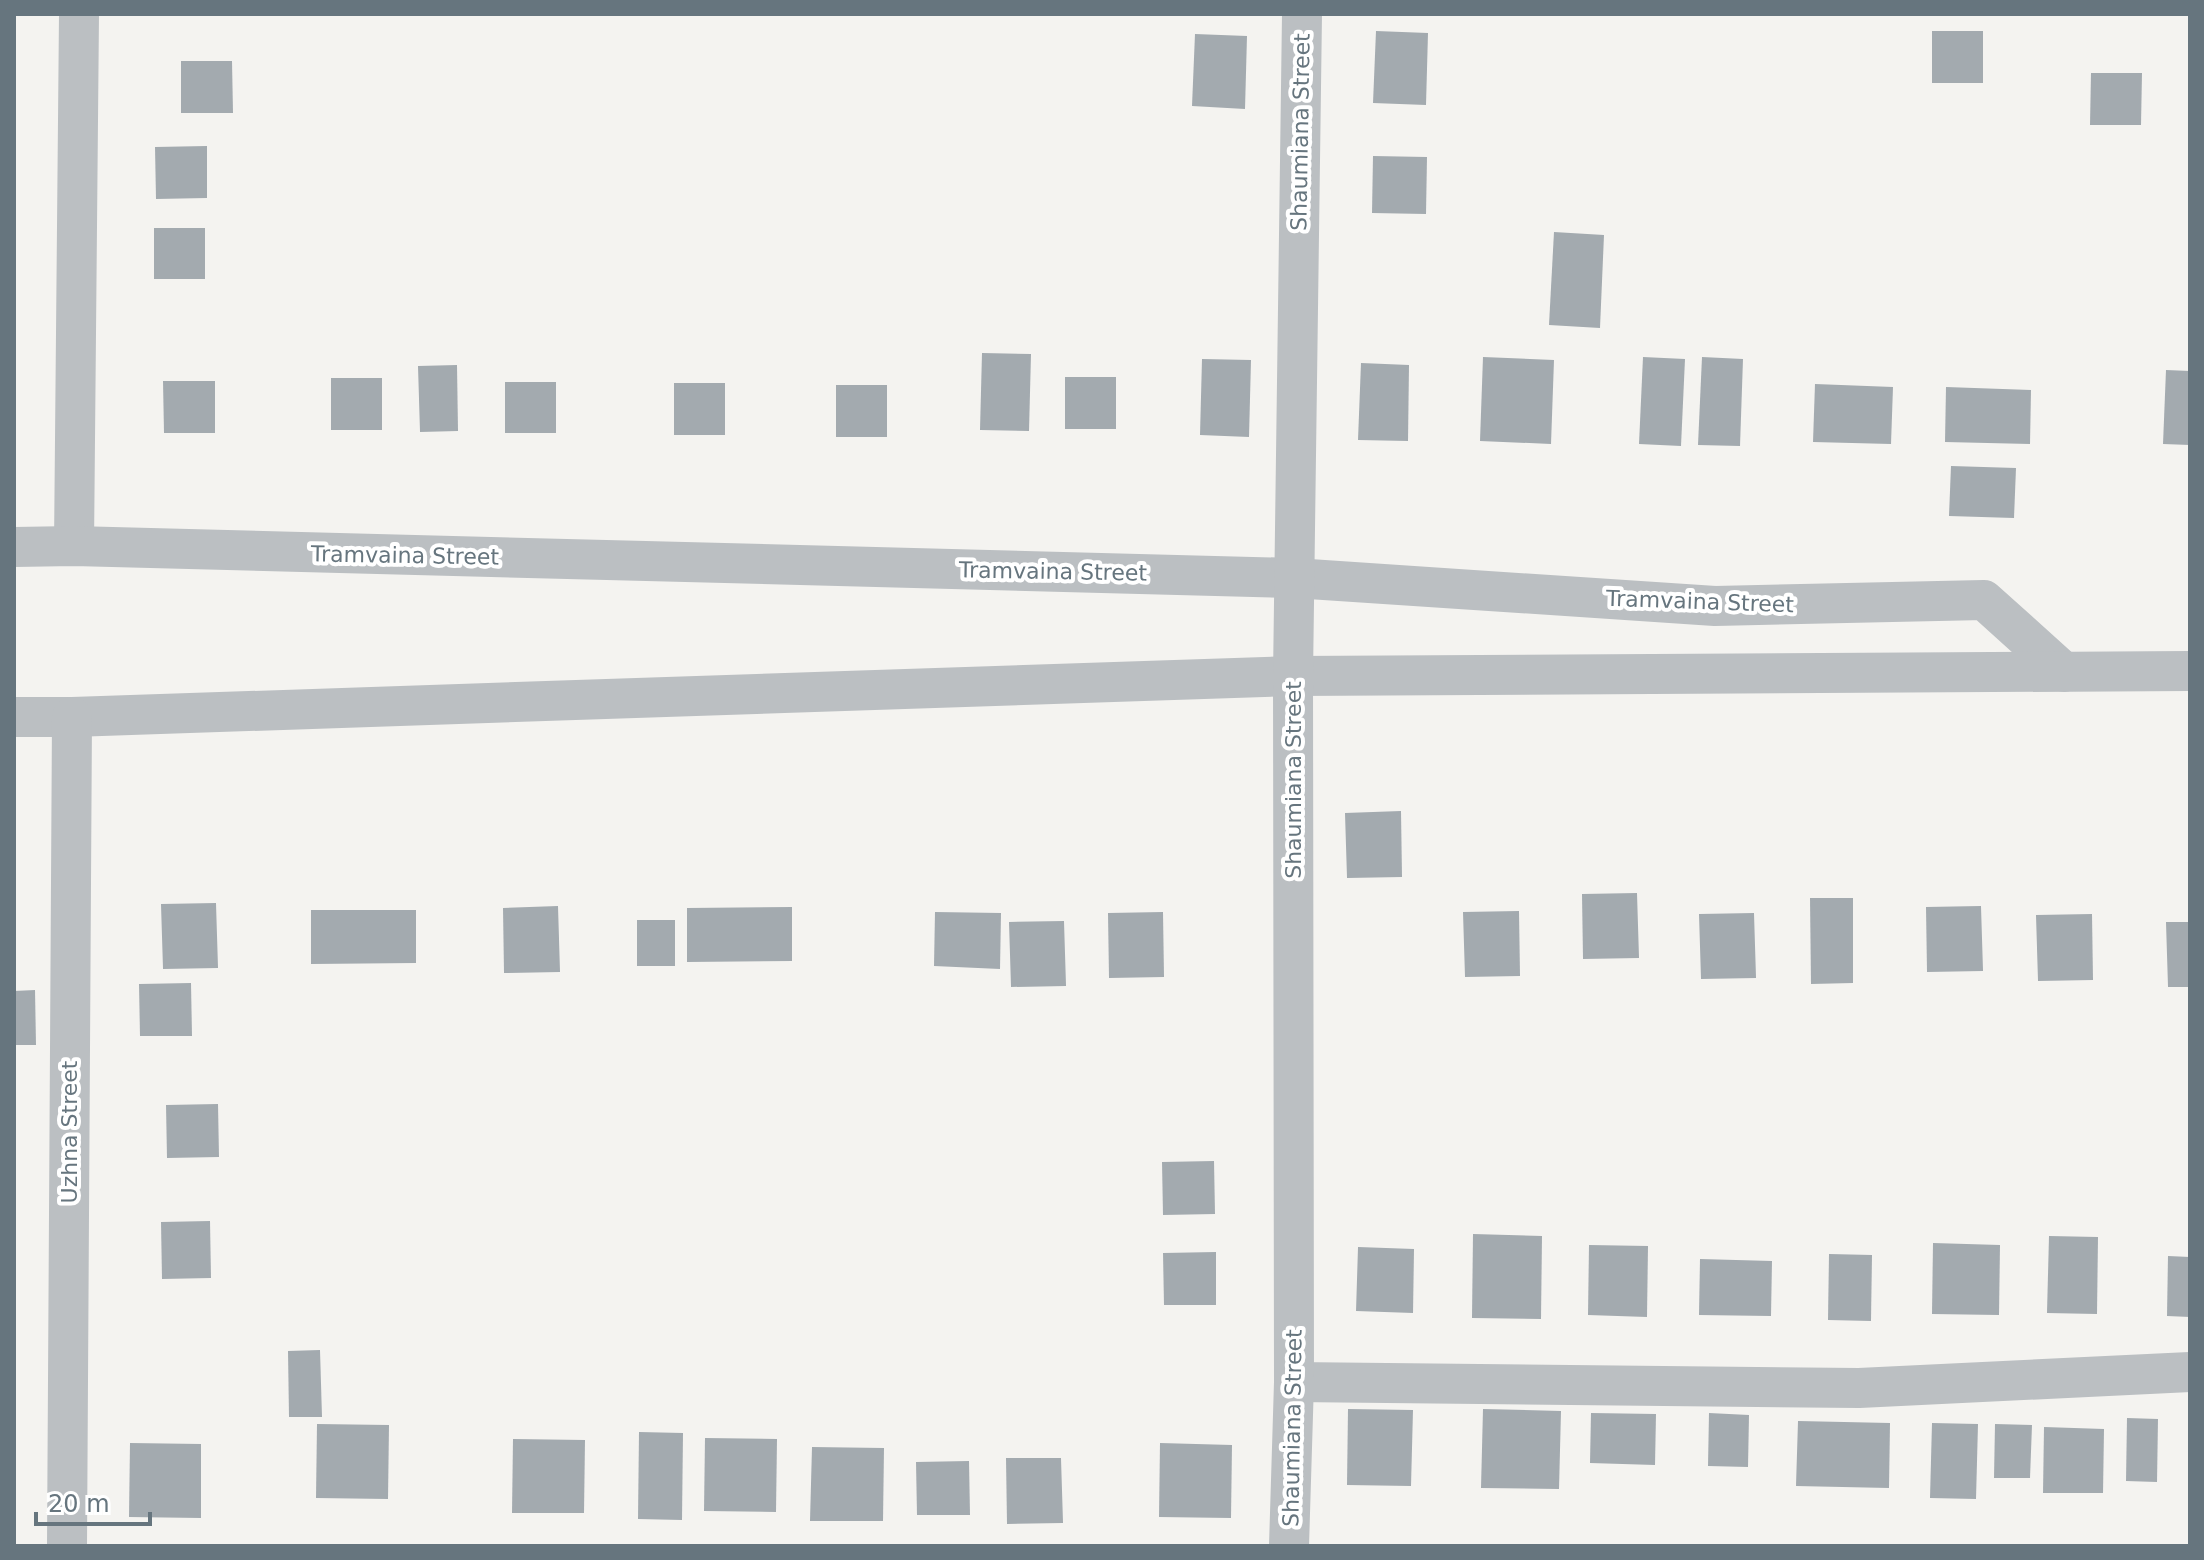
<svg xmlns="http://www.w3.org/2000/svg" width="2204" height="1560" font-family="'DejaVu Sans',sans-serif">
<style>
.building{fill:#a3aaaf}
.lines{fill:none;stroke-linecap:round;stroke-linejoin:round}
.minor{stroke:#bbbfc2;stroke-width:40}
.labels{text-anchor:middle;stroke-width:8;stroke-linejoin:round;paint-order:stroke}
.street-label{font-size:22px;fill:#66757e;stroke:#fff}
</style>
<rect width="100%" height="100%" fill="#f4f3f0"/>
<g class="building">
<path d="M1376,31L1428,33L1426,105L1373,103Z"/>
<rect x="1932" y="31" width="51" height="52"/>
<path d="M1195,34L1247,36L1245,109L1192,106Z"/>
<path d="M181,61H232L233,113H181Z"/>
<path d="M2091,73H2142L2141,125H2090Z"/>
<path d="M207,146V198L156,199L155,147Z"/>
<path d="M1373,156L1427,157L1426,214L1372,213Z"/>
<rect x="154" y="228" width="51" height="51"/>
<path d="M1554,232L1604,235L1600,328L1549,325Z"/>
<path d="M982,353L1031,354L1029,431L980,430Z"/>
<path d="M1483,357L1554,360L1551,444L1480,441Z"/>
<path d="M1643,357L1685,359L1681,446L1639,444Z"/>
<path d="M1702,357L1743,359L1740,446L1698,445Z"/>
<path d="M1202,359L1251,360L1249,437L1200,435Z"/>
<path d="M1361,363L1409,365L1408,441L1358,440Z"/>
<path d="M457,365L458,431L420,432L418,366Z"/>
<path d="M2166,370L2190,371V445L2163,444Z"/>
<rect x="1065" y="377" width="51" height="52"/>
<rect x="331" y="378" width="51" height="52"/>
<path d="M163,381H215V433H164Z"/>
<rect x="505" y="382" width="51" height="51"/>
<rect x="674" y="383" width="51" height="52"/>
<path d="M1815,384L1893,387L1891,444L1813,442Z"/>
<rect x="836" y="385" width="51" height="52"/>
<path d="M1946,387L2031,390L2030,444L1945,442Z"/>
<path d="M1951,466L2016,468L2014,518L1949,516Z"/>
<path d="M1401,811L1402,877L1347,878L1345,813Z"/>
<path d="M1637,893L1639,958L1583,959L1582,894Z"/>
<path d="M1810,898H1853V983L1811,984Z"/>
<path d="M216,903L218,968L163,969L161,904Z"/>
<path d="M558,906L560,972L504,973L503,908Z"/>
<path d="M1981,906L1983,971L1927,972L1926,907Z"/>
<path d="M792,907V961L687,962V908Z"/>
<path d="M311,910H416V963L311,964Z"/>
<path d="M1519,911L1520,976L1465,977L1463,912Z"/>
<path d="M935,912L1001,913L1000,969L934,966Z"/>
<path d="M1163,912L1164,977L1109,978L1108,913Z"/>
<path d="M1754,913L1756,978L1701,979L1699,914Z"/>
<path d="M2092,914L2093,980L2038,981L2036,915Z"/>
<rect x="637" y="920" width="38" height="46"/>
<path d="M1064,921L1066,986L1011,987L1009,922Z"/>
<path d="M2166,922H2190V987H2168Z"/>
<path d="M191,983L192,1036H140L139,984Z"/>
<path d="M35,990L36,1045H14V991Z"/>
<path d="M218,1104L219,1157L167,1158L166,1105Z"/>
<path d="M1214,1161L1215,1214L1163,1215L1162,1162Z"/>
<path d="M210,1221L211,1278L162,1279L161,1222Z"/>
<path d="M1473,1234L1542,1236L1541,1319L1472,1318Z"/>
<path d="M2049,1236L2098,1237L2097,1314L2047,1313Z"/>
<path d="M1933,1243L2000,1245L1999,1315L1932,1314Z"/>
<path d="M1589,1245L1648,1246L1647,1317L1588,1315Z"/>
<path d="M1358,1247L1414,1249L1413,1313L1356,1311Z"/>
<path d="M1216,1252V1305H1164L1163,1253Z"/>
<path d="M1829,1254L1872,1255L1871,1321L1828,1320Z"/>
<path d="M2168,1256L2190,1257V1317L2167,1316Z"/>
<path d="M1700,1259L1772,1261L1771,1316L1699,1315Z"/>
<path d="M320,1350L322,1417H289L288,1351Z"/>
<path d="M1348,1409L1413,1410L1411,1486L1347,1485Z"/>
<path d="M1483,1409L1561,1411L1559,1489L1481,1488Z"/>
<path d="M1591,1413L1656,1414L1655,1465L1590,1463Z"/>
<path d="M1709,1413L1749,1415L1748,1467L1708,1466Z"/>
<path d="M2127,1418L2158,1419L2157,1482L2126,1481Z"/>
<path d="M1798,1421L1890,1423L1889,1488L1796,1486Z"/>
<path d="M1932,1423L1978,1424L1976,1499L1930,1498Z"/>
<path d="M317,1424L389,1425L388,1499L316,1498Z"/>
<path d="M1995,1424L2032,1425L2030,1478H1994Z"/>
<path d="M2044,1427L2104,1429L2103,1493H2043Z"/>
<path d="M639,1432L683,1433L682,1520L638,1519Z"/>
<path d="M705,1438L777,1439L776,1512L704,1511Z"/>
<path d="M513,1439L585,1440L584,1513H512Z"/>
<path d="M130,1443L201,1444V1518L129,1517Z"/>
<path d="M1160,1443L1232,1445L1231,1518L1159,1517Z"/>
<path d="M812,1447L884,1448L883,1521H810Z"/>
<path d="M1006,1458H1061L1063,1523L1007,1524Z"/>
<path d="M969,1461L970,1515H917L916,1462Z"/>
</g>
<g class="lines">
<g class="minor">
<path d="M74,546L79,14"/>
<path d="M14,547L74,546L1294,578L1715,606L1984,600L2064,672"/>
<path d="M14,717H72L1293,676L2190,671"/>
<path d="M1294,1382L1859,1388L2190,1372"/>
<path d="M67,1546L72,717"/>
<path d="M1289,1546L1294,1382L1293,676L1302,14"/>
</g>
</g>
<g class="labels">
<g class="street-label">
<text transform="translate(1300 132) rotate(-89)" y="8">Shaumiana Street</text>
<text transform="translate(405 555) rotate(1)" y="8">Tramvaina Street</text>
<text transform="translate(1053 571) rotate(1)" y="8">Tramvaina Street</text>
<text transform="translate(1700 601) rotate(2)" y="8">Tramvaina Street</text>
<text transform="translate(1293 780) rotate(-90)" y="8">Shaumiana Street</text>
<text transform="translate(69 1132) rotate(-90)" y="8">Uzhna Street</text>
<text transform="translate(1292 1428) rotate(-89)" y="8">Shaumiana Street</text>
</g>
</g>
<rect width="2204" height="1560" fill="none" stroke="#66757e" stroke-width="32"/>
<path d="M36 1512v12h114v-12" fill="none" stroke="#66757e" stroke-width="4"/>
<text x="48" y="1512" font-size="24" fill="#66757e" stroke="#ffffff" stroke-width="6" paint-order="stroke">20 m</text>
</svg>
